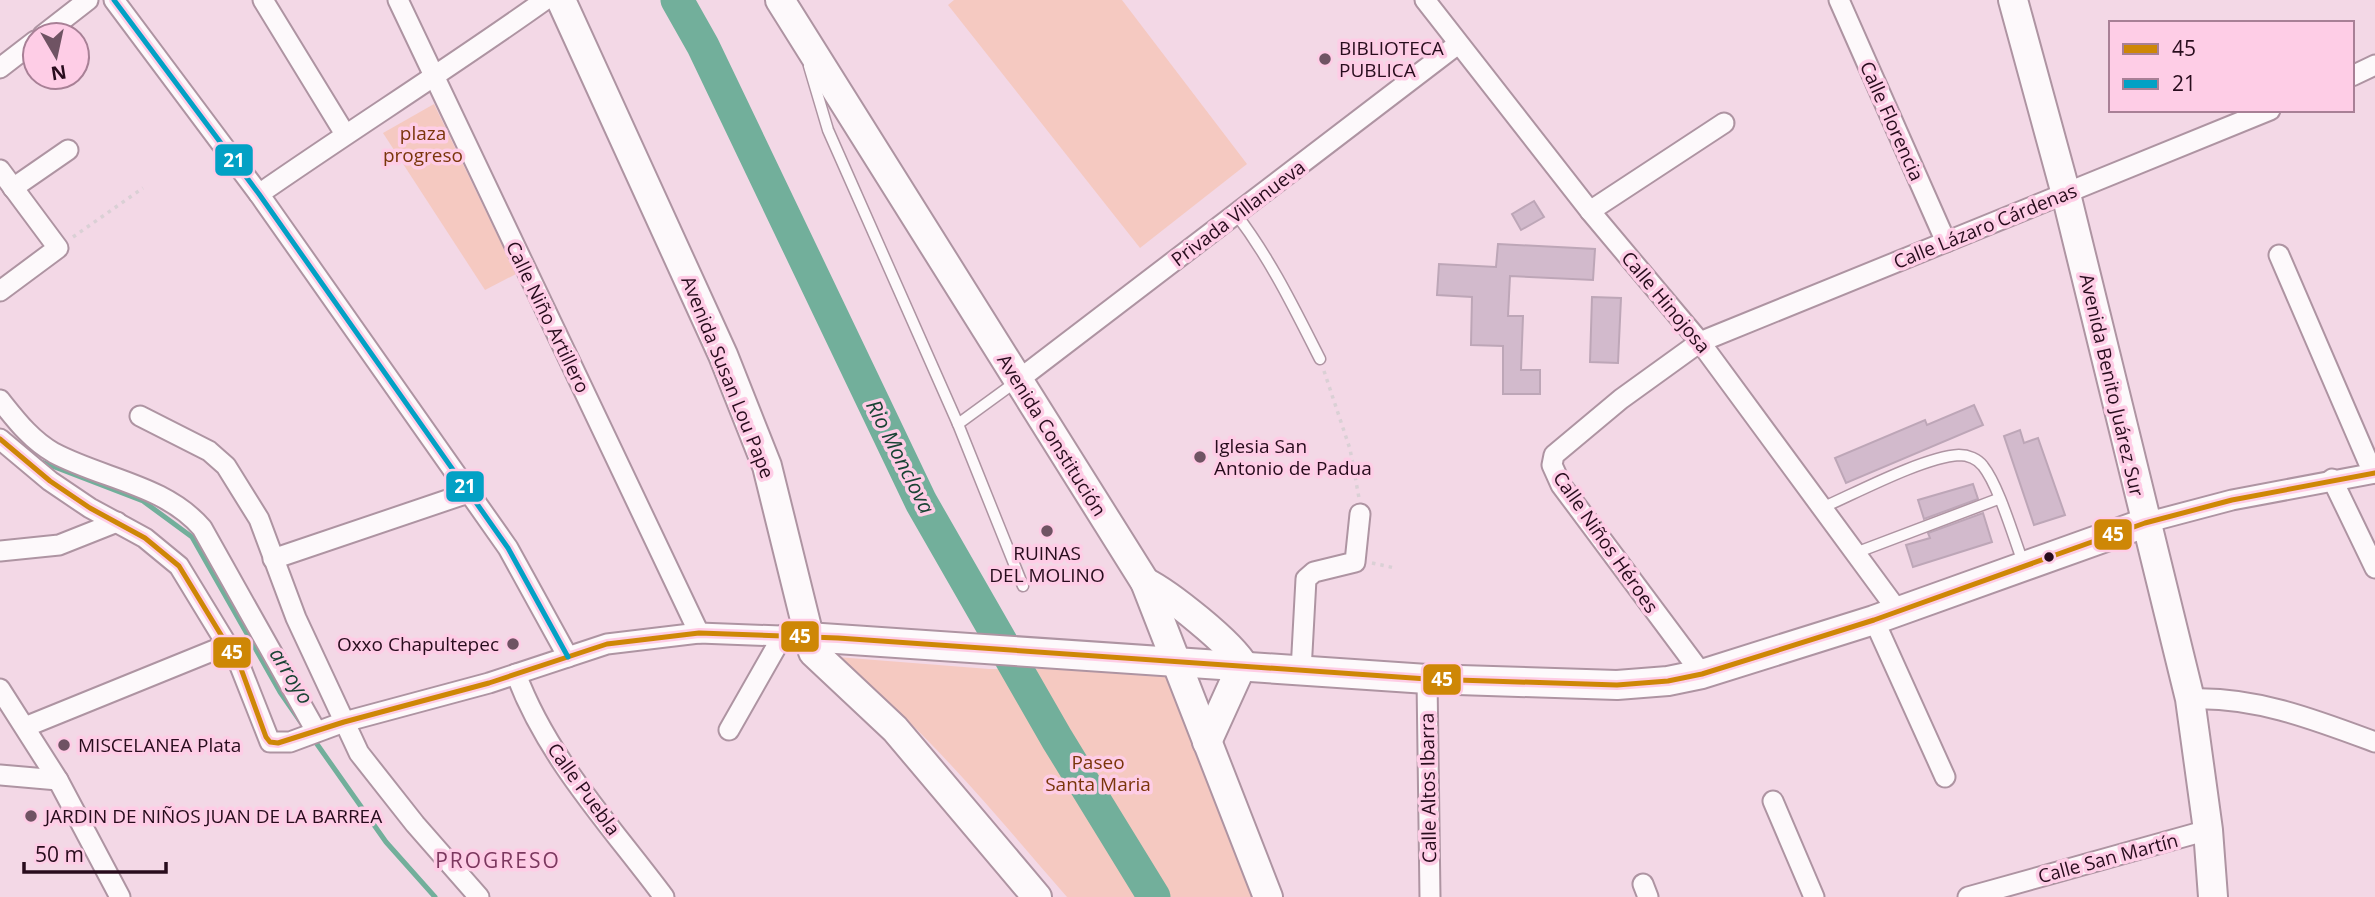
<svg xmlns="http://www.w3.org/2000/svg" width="2375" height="897" font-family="'Open Sans',sans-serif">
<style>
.green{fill:#f5c9c1}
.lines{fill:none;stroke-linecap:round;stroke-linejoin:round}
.stream{stroke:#72af9b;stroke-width:5}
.river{stroke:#72af9b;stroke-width:33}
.building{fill:#d2bacc;stroke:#bda6b7;stroke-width:2}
.lane-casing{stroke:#ae94a2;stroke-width:13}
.street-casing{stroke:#ae94a2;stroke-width:23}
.secondary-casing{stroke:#ae94a2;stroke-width:32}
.path{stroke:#dad0d5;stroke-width:3.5;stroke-dasharray:3.5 5;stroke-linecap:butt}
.lane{stroke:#fdf9fb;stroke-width:10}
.street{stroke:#fdf9fb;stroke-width:19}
.secondary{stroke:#fdf9fb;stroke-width:28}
.bus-1-casing{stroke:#fecde6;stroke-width:10}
.bus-2-casing{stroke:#fecde6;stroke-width:10}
.bus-1{stroke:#ce8706;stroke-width:5}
.bus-2{stroke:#02a1c5;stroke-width:5}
.poi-dot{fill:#6f5363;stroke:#fecde6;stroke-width:2.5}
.bus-dot{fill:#280c1d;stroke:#fecde6;stroke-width:2.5}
.labels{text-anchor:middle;stroke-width:7;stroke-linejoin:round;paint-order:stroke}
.poi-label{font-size:19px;fill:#280c1d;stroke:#fecde6;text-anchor:start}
.street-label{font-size:19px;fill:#280c1d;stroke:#fecde6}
.park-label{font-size:19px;fill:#7a350b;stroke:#fecde6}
.water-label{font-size:21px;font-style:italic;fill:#194334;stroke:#fecde6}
.neighbourhood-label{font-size:21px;letter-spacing:2px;fill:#7c385f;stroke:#fecde6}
.line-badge{stroke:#fecde6;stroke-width:2.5}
.badge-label{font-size:19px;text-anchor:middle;font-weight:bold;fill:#fff}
</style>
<rect width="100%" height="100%" fill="#f3d8e6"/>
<g class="green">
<path d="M954,0H1122L1247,164L1140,248L948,5Z"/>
<path d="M434,104L516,274L485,290L383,133Z"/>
<path d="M837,657L989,669H1166L1261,897H1067C995,814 923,726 837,657Z"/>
</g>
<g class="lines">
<g class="stream">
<path d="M39,461L143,501L192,537L280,692L300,721"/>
<path d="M312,737L386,842L435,897"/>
</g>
<path class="river" d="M677,0L703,46L921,502L1057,739L1154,897"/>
</g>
<g class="building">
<path d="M1534,201L1544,217L1521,230L1512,214Z"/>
<path d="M1498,244L1595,249L1593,280L1510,276L1508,316H1523L1521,370H1540V394H1503V346L1471,345L1472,297L1437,295L1439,264L1496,267Z"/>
<path d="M1592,297L1621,298L1618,363L1590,362Z"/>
<path d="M1974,405L1983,425L1846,483L1835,458L1925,420L1927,425Z"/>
<path d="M2020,430L2024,443L2038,438L2065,515L2034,525L2004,436Z"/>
<path d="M1973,484L1978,499L1924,519L1918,500Z"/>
<path d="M1983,513L1992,542L1913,567L1906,545L1930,538L1928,533Z"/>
</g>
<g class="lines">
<g class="lane-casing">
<g id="lane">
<path d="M809,66L828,130L958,424"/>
<path d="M1236,214C1271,260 1294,308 1320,359"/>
<path d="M1017,381L958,424L1023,586"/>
<path d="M1824,507C1858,492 1924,457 1959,455C1968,455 1978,459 1983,466C1999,486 2014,539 2024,565"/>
<path d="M1858,552L1998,499"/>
</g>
</g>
<g class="street-casing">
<g id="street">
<path d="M114,0L259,194L508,548L568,657"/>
<path d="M263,0L345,134"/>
<path d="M398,0L699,633"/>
<path d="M1425,0L1590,211L1700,342L1898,611"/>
<path d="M1839,0L1946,242"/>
<path d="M43,35L88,0"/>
<path d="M0,68L35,41"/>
<path d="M2352,76L2375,65"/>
<path d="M0,170L58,248L0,291"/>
<path d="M13,188L68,150"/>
<path d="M259,194C354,128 451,67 545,0"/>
<path d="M1590,211L1724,123"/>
<path d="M2279,255L2373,473"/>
<path d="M1017,381L1458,44"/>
<path d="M0,400C16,420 31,440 54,453C103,479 165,485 202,528L316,731"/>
<path d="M140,416L209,451L226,466L259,519L296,618L359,753L415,824L479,897"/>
<path d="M0,439L50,481L90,508L145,538L179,566L240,666L270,742H290L344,722L489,683L607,644L699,633L807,637"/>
<path d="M2332,479L2375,568"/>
<path d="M2145,523L2232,500L2375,473"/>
<path d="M0,551L59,545L117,522"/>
<path d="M273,559L468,493"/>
<path d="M1874,620L1945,777"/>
<path d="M1301,671L1306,579L1314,572L1355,562L1360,514"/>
<path d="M516,674C547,758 611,826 664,897"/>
<path d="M1702,674L1561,485L1552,465L1554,455L1621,399L1700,342L2270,110"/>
<path d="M1427,679L1430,897"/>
<path d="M0,689L58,780L120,897"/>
<path d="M2190,699C2254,696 2316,720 2375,742"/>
<path d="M25,727L227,645"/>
<path d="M729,730L783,635"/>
<path d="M0,775L58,780"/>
<path d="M1773,801L1814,897"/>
<path d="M1643,884L1648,897"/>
<path d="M1968,897L2208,830"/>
</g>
</g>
<g class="secondary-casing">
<g id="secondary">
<path d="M561,0L723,355L767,466L813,652L895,729L1037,897"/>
<path d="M780,0L1145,582L1268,897"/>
<path d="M2013,0L2066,194L2190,699L2208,830L2213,897"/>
<path d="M1145,582C1169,594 1231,643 1244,666"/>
<path d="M807,637L1427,679L1617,685L1668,681L1702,674L1874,620L2145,523"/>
<path d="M1207,742L1242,665"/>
</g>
</g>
<g class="path">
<path d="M73,237L143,188"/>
<path d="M1324,371L1350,449L1359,498"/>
<path d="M1372,563L1395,568"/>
</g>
<use href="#lane" class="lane"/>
<use href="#street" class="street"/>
<use href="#secondary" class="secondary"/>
<g class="bus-1-casing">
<path id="bus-1" d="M0,439L50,481L90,508L145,538L179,566L240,666L266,737L270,742L278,743L344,722L489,683L607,644L699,633L838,638L1427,679L1617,685L1668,681L1702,674L1874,620L2145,523L2232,500L2375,473"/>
</g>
<g class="bus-2-casing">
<path id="bus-2" d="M114,0L259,194L508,548L568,657"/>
</g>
<use href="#bus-1" class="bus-1"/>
<use href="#bus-2" class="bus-2"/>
</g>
<g class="poi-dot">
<circle cx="1325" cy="59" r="7"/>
<circle cx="1200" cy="457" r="7"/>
<circle cx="1047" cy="531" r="7"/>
<circle cx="513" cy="644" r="7"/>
<circle cx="64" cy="745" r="7"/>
<circle cx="31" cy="816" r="7"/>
</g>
<circle class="bus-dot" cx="2049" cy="557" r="6"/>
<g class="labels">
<g class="poi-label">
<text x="1339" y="55">BIBLIOTECA<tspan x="1339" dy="22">PUBLICA</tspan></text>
<text x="1214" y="453">Iglesia San<tspan x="1214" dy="22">Antonio de Padua</tspan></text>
<text x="1047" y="560" text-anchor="middle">RUINAS<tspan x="1047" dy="22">DEL MOLINO</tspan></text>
<text x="499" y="651" text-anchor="end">Oxxo Chapultepec</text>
<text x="78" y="752">MISCELANEA Plata</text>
<text x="45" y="823">JARDIN DE NIÑOS JUAN DE LA BARREA</text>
</g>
<g class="street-label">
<text transform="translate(1892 121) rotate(66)" y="7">Calle Florencia</text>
<text transform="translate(1238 213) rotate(-37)" y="7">Privada Villanueva</text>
<text transform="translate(1985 226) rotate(-22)" y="7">Calle Lázaro Cárdenas</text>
<text transform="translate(1666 302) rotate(50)" y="7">Calle Hinojosa</text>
<text transform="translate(548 317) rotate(64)" y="7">Calle Niño Artillero</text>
<text transform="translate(728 377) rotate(68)" y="7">Avenida Susan Lou Pape</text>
<text transform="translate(2112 385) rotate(77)" y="7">Avenida Benito Juárez Sur</text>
<text transform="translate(1052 435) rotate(58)" y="7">Avenida Constitución</text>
<text transform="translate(1606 542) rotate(55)" y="7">Calle Niños Héroes</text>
<text transform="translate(1428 788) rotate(-91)" y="7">Calle Altos Ibarra</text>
<text transform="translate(584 789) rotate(54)" y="7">Calle Puebla</text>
<text transform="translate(2108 858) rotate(-15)" y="7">Calle San Martín</text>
</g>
<g class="park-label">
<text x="423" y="140">plaza<tspan x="423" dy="22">progreso</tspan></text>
<text x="1098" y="769">Paseo<tspan x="1098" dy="22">Santa Maria</tspan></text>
</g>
<g class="water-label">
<text transform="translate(900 457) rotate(63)" y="7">Rio Monclova</text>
<text transform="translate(291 676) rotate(58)" y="7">arroyo</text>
</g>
<g class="neighbourhood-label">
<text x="498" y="868">PROGRESO</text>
</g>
</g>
<g class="line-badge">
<rect x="214" y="143" width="40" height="34" rx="7" fill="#02a1c5"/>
<rect x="445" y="470" width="40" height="33" rx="7" fill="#02a1c5"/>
<rect x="2093" y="518" width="40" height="33" rx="7" fill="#ce8706"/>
<rect x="780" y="620" width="40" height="33" rx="7" fill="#ce8706"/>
<rect x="212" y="636" width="40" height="33" rx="7" fill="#ce8706"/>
<rect x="1422" y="663" width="40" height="33" rx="7" fill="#ce8706"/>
</g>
<g class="badge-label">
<text x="234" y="167">21</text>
<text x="465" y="493">21</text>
<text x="2113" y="541">45</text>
<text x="800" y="643">45</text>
<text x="232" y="659">45</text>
<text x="1442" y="686">45</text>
</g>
<rect x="2109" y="21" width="245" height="91" fill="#fecde6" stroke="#a88096" stroke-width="2"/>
<rect x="2123" y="44" width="35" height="10" fill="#ce8706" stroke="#a88096" stroke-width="2"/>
<text x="2172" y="56" font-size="21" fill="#280c1d">45</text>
<rect x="2123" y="79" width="35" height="10" fill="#02a1c5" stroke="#a88096" stroke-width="2"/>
<text x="2172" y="91" font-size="21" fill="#280c1d">21</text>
<g transform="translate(56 56) rotate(171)"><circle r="33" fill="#fecde6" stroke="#a88096" stroke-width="2"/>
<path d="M0-5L12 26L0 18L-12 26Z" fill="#6f5363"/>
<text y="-10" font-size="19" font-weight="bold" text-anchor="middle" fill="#280c1d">N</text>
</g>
<path d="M24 862v10h142v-10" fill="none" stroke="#280c1d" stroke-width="3.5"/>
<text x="35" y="862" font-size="21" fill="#280c1d" stroke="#fecde6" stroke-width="5" paint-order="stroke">50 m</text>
</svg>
